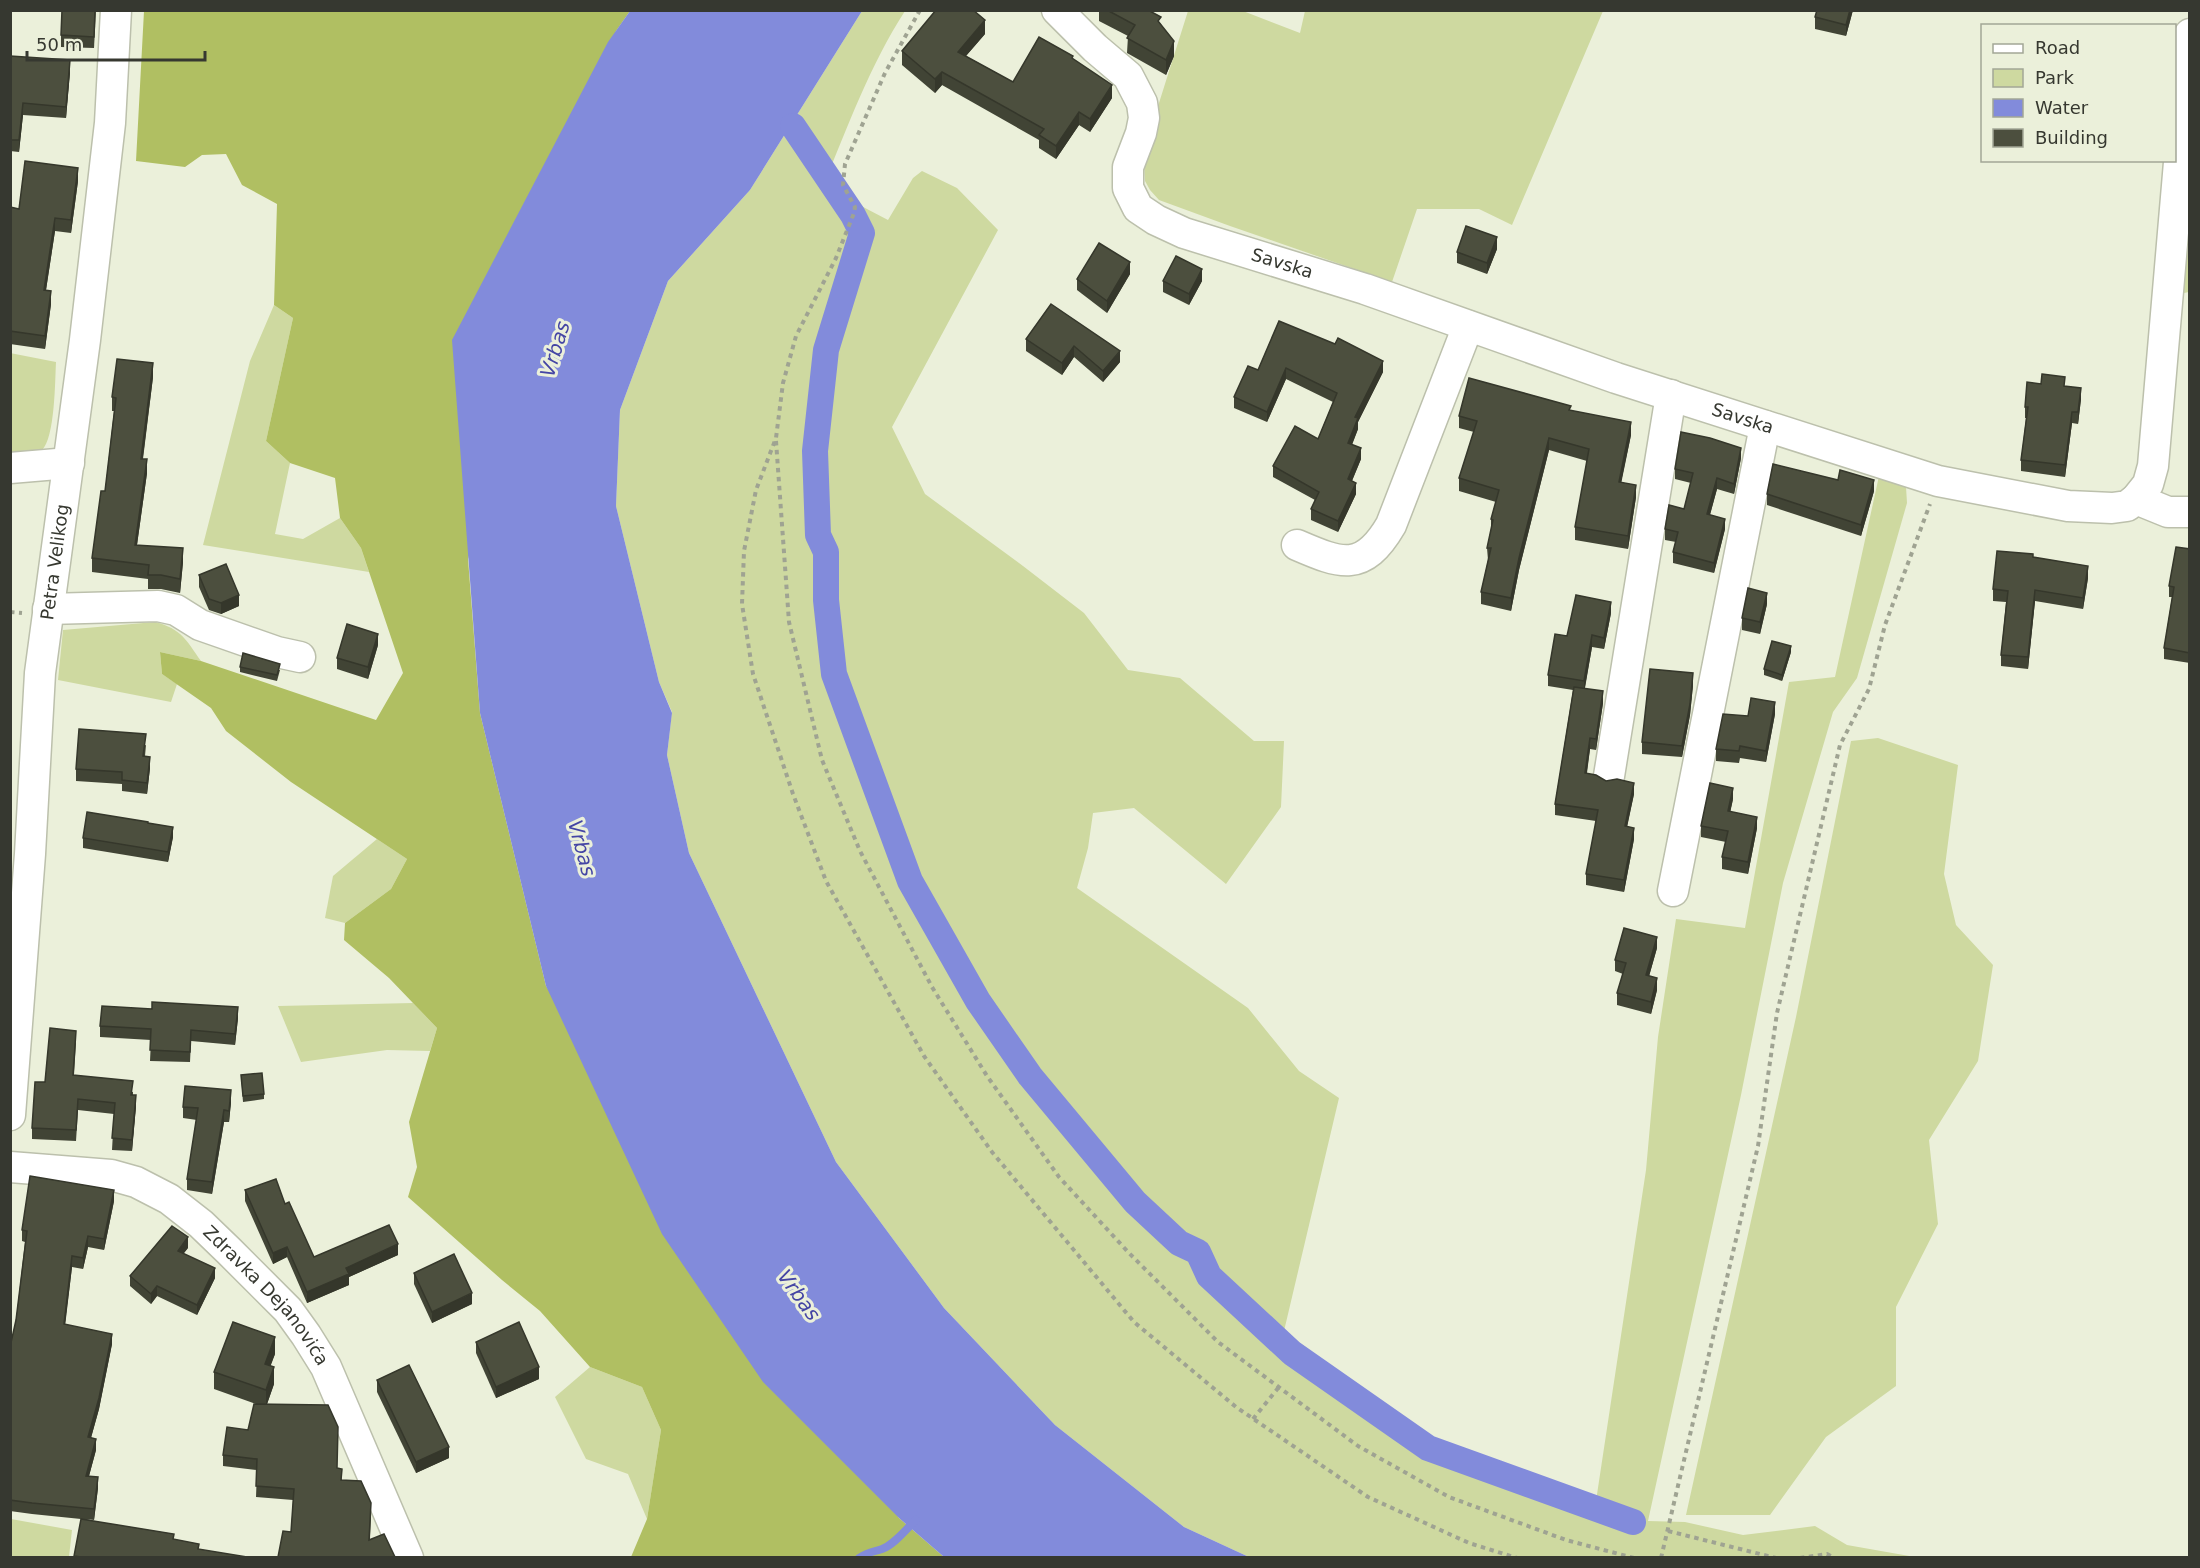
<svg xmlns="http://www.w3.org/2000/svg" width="2200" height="1568" font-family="'DejaVu Sans',sans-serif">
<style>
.green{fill:#ced9a0}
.forest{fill:#b0bf62}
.water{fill:#828bdb}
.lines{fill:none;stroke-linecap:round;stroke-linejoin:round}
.stream{stroke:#828bdb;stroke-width:8}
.canal{stroke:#828bdb;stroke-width:26}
.minor-casing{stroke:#bcc0ac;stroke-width:33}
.path{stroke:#9fa392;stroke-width:4;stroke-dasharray:4.5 4.5;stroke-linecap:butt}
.minor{stroke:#fff;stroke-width:30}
.wall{fill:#414435}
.shaded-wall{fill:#35372b}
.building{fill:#4c4f3e;stroke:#35372b;stroke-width:1.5}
.labels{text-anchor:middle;stroke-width:6;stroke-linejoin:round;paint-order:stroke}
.street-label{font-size:18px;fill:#363830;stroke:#ebf0da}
.water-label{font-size:20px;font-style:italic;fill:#4445a4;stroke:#ebf0da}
</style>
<rect width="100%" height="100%" fill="#ebf0da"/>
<g class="green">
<path d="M862,11H905C870,65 848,126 823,186L888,220L913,178L922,171L957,188L998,230L892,427L925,494L1023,566L1084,613L1128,670L1180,678L1254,741H1284L1281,807L1226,884L1134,808L1093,813L1088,848L1077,888L1248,1008L1299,1071L1339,1098L1284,1331L1417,1430L1525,1476L1596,1501L1646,1170L1658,1037L1676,919L1745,928L1789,682L1835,677L1879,476L1906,487L1907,503L1857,678L1833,712L1783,883L1741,1095L1648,1521L1685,1522L1743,1535L1815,1526L1847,1545L1915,1557H1249L1184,1527L1055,1425L944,1308L836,1162L689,853L667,755L672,712L659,682L616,506L620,410L668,281L750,190Z"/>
<path d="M1188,11H1243L1300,33L1305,11H1603L1512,225L1479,209H1417L1392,282L1230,226L1159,200L1150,190L1145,181L1143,145L1153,122Z"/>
<path d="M2189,165V292L2179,294Z"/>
<path d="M274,305L293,318L266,441L290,463L275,534L303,539L340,518L361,548L369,572L203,545L250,361Z"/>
<path d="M10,353L56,362C55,381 55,438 42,450C35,456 20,458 10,461Z"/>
<path d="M155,622C182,629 186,640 201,661L160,652L162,674L177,684L171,702L58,680L63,630Z"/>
<path d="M1878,738L1958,765L1944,874L1956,925L1993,965L1978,1061L1929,1140L1938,1224L1896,1307V1386L1826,1437L1770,1515H1686L1796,1017L1851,741Z"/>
<path d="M377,839L407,859L391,889L345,923L325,918L333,876Z"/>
<path d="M413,1003L437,1028L430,1051L387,1050L301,1062L278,1006Z"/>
<path d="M590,1367L642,1387L661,1430L647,1519L628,1474L586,1459L555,1397Z"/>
<path d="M11,1519L72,1530L69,1557H11Z"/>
</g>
<path class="forest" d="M462,10L630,11L616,31L468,559L480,713L546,986L899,1518L944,1557H631L647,1519L661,1430L642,1387L590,1367L540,1311L502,1280L408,1197L417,1167L409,1122L437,1028L389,978L344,940L345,923L391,889L407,859L291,782L226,731L211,708L162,674L160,652L201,661L376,720L403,673L361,548L340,518L335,478L290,463L266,441L293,318L274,305L277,204L242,185L226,154L202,155L185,167L136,161L144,11Z"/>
<path class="water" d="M630,11H862L750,190L668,281L620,410L616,506L659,682L672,713L667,755L689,853L836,1162L944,1308L1055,1425L1184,1527L1249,1557H944L899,1518L763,1382L662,1234L546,986L480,713L452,340L608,42Z"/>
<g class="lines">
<path class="stream" d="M859,1558C868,1552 873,1552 882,1549C895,1544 906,1529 916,1520"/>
<path class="canal" d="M793,126L853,215L862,233L826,350L815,451L818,535L826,552V600L834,674L910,881L978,1001L1030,1076L1135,1202L1179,1243L1198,1252L1209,1276L1292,1353L1428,1448L1633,1522"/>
<g class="minor-casing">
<g id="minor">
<path id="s1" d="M1057,10L1095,48L1128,76L1142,103L1144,118L1141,133L1128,167V188L1138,208L1156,220L1184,233L1365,289L1616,378L1938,481L2068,506L2112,508L2127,506L2136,499L2148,484L2153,466L2190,34"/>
<path d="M10,468L69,463"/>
<path d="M2136,499L2168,512H2190"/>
<path d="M1297,545C1341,564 1363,573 1391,525L1468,326"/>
<path d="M48,609L158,606L176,610L200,625L277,652L300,657"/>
<path d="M1609,776L1671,395"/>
<path d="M1673,891L1765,426"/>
<path id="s2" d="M10,1115L30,854L40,673L85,340L110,123L116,10"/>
<path id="s3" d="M10,1167L111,1175L136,1182L169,1199L201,1224L229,1251L288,1310L306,1335L326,1367L408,1558"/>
</g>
</g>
<g class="path">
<path d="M920,10L885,73L845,164L843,185L855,207L854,213L836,258L796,336L783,383L776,438L756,490L744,551L742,604L753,674L793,794L826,881L924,1056L992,1152L1134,1322L1236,1407L1368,1497L1469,1543L1517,1558"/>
<path d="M776,441L789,622L822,760L860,851L932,987L987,1076L1059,1177L1129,1253L1218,1342L1358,1446L1449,1497L1566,1540L1634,1558"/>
<path d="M10,612L22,613"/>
<path d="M1253,1419L1279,1387"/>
<path d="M1668,1531L1776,1558"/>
<path d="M1661,1558L1758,1146L1777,1013L1840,745L1869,689L1885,625L1930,504"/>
<path d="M1800,1558L1827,1554L1834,1558"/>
</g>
<use href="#minor" class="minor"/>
</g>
<g class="wall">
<path d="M96,10L94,48L61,47V35Z"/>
<path d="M1099,10H1148L1161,24L1174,56L1166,75L1127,53L1128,36L1099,21Z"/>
<path d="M1853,10L1846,36L1815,29V17Z"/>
<path d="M985,34L966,56L1013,82L1073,59L1112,98L1090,132L1079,125L1056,159L1039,148V140L942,85L935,93L902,65V51Z"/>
<path d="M10,44L11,56L70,72L66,118L23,115L19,152L10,151Z"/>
<path d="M78,181L71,233L55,231L46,290L51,304L45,349L10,344V207L19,209Z"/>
<path d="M1497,249L1487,274L1457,263V252Z"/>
<path d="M1130,274L1107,313L1077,290V279Z"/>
<path d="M1163,281H1202L1189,305L1163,292Z"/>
<path d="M1051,304L1120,362L1103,382L1074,357L1062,375L1026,351V339Z"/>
<path d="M1279,321L1383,372L1358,422V429L1352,445L1361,459L1352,481L1356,494L1338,532L1311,520V509L1315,500L1273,477V466L1318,439L1333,402L1286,379L1267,422L1234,408V397L1258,370Z"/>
<path d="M153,377L143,459L147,473L137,545L183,562L180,593L161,589H148V579L92,572V558L105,491L114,411H112V397Z"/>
<path d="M2065,386L2081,399L2078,424L2072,423L2065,477L2021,471V460L2026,418H2025V407Z"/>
<path d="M1571,411L1631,435L1621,482L1636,497L1628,549L1575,540V527L1587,461L1549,450L1519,570L1511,611L1481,604V592L1488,560L1487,548L1491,529V519L1496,502L1459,491V478L1474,432L1459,428V416Z"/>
<path d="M1741,458L1734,494L1717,489L1710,515L1725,529L1714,573L1673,563V552L1676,542L1665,540V529L1684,509L1691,483L1675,479V469Z"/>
<path d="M1838,480L1874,491L1861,536L1767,505V494Z"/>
<path d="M2190,549V663L2164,659V648L2172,597H2169V586Z"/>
<path d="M2033,557L2088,578L2083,609L2035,601L2028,669L2001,666V655L2006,602L1993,601V589Z"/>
<path d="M199,575L239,606L221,614L209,610L199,587Z"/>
<path d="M1767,604L1760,634L1742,630V618Z"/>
<path d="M1611,613L1604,649L1592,647L1585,688L1603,703L1596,750L1590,749L1587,773L1634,794L1627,826L1634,839L1624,892L1586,885V874L1596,821L1555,815V804L1573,690L1548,686V675L1567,636Z"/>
<path d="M378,645L368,679L337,669V658Z"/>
<path d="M1791,652L1782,681L1764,675V669Z"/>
<path d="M240,667L280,670L277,681L240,672Z"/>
<path d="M1693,685L1690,715L1682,757L1642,754V742Z"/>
<path d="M1775,714L1766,762L1740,758L1739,763L1716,761V749L1748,716Z"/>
<path d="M146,745L145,756L150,768L147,794L122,791V784L76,781V769Z"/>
<path d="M1733,799L1730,812L1757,828L1748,874L1722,869V857L1726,842L1701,837V826Z"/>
<path d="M148,823L173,837L168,862L83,848V838Z"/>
<path d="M1657,948L1649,976L1657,990L1651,1014L1617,1005V993L1623,974L1615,971V960Z"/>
<path d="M238,1018L235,1045L191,1041L190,1062L150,1061L151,1040L100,1037V1026Z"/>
<path d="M76,1042L74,1075L133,1092V1095L136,1106L132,1151L112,1150L114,1114L78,1110L76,1141L32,1139V1128L45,1082Z"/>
<path d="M241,1075L264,1094V1099L243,1102Z"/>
<path d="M231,1102L229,1122H224L212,1194L187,1190V1179L197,1120L183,1118V1107Z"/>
<path d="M245,1190L285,1204L314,1257L398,1255L349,1277V1285L307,1303L287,1257L273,1264L245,1201Z"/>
<path d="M114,1201L104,1250L88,1247L83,1269L72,1267L65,1324L112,1344L99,1409L91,1438L96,1450L89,1476L98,1488L94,1520L86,1519L174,1539L199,1550L247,1557H74L81,1519L32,1514L10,1511V1347L16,1320L25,1242L22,1241V1230Z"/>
<path d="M188,1248L183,1253L215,1278L197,1315L157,1296L151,1304L130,1286V1276Z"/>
<path d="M414,1273L472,1304L432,1323L414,1284Z"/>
<path d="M476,1342L539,1379L496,1398L476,1353Z"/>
<path d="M275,1354L270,1366L274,1384L267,1404L337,1468L342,1480L371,1515L370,1539L291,1532L293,1500L256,1497L257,1470L223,1466V1455L248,1430L256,1404L214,1389V1372Z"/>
<path d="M377,1380L449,1458L416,1473L377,1392Z"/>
</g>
<g class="shaded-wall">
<path d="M1850,10H1853L1846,36V25Z"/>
<path d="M985,20V34L958,65V52Z"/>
<path d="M1174,41V56L1166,75V60Z"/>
<path d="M70,60V72L66,118V107Z"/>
<path d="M942,72V85L935,93V79Z"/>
<path d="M1112,85V98L1090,132V119Z"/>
<path d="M23,103V115L19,152V140Z"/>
<path d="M1079,112V125L1056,159V146Z"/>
<path d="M78,168V181L71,233V220Z"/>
<path d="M55,218V231L44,303V290Z"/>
<path d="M1497,237V249L1487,274V263Z"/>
<path d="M1130,262V274L1107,313V301Z"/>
<path d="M1202,269V281L1189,305V294Z"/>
<path d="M51,291V304L45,349V336Z"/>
<path d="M1074,346V357L1062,375V363Z"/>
<path d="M1120,351V362L1103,382V371Z"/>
<path d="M1383,361V372L1358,422V429L1348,454V443L1355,417Z"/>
<path d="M153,363V377L141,472V459Z"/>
<path d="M1286,368V379L1267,422V412Z"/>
<path d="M2081,388V399L2078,424V412Z"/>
<path d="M2072,412V423L2065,477V465Z"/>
<path d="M1631,422V435L1619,494V482Z"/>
<path d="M1549,438V450L1519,570L1511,611V598L1519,558Z"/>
<path d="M1361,448V459L1348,490V479Z"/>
<path d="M1741,448V458L1734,494V484Z"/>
<path d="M147,459V473L135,559V545Z"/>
<path d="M1717,478V489L1707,525V514Z"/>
<path d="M1874,480V491L1861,536V525Z"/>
<path d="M1356,483V494L1338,532V521Z"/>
<path d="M1636,485V497L1628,549V536Z"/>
<path d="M1725,519V529L1714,573V563Z"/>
<path d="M183,548V562L180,593V579Z"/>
<path d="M2088,566V578L2083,609V598Z"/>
<path d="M2035,590V601L2028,669V657Z"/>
<path d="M1767,593V604L1760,634V622Z"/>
<path d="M239,595V606L221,614V603Z"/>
<path d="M1611,602V613L1604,649V638Z"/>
<path d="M378,634V645L368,679V667Z"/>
<path d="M1592,635V647L1584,692V681Z"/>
<path d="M1791,646V652L1782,681V675Z"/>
<path d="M1693,673V685L1690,715L1682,757V746Z"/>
<path d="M1603,691V703L1596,750V739Z"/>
<path d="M1775,702V714L1766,762V751Z"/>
<path d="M1590,738V749L1585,784V773Z"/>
<path d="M150,757V768L147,794V783Z"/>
<path d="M1634,783V794L1625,837V826Z"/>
<path d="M1733,788V799L1728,823V811Z"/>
<path d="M1757,817V828L1748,874V862Z"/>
<path d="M173,827V837L168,862V852Z"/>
<path d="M1634,828V839L1624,892V880Z"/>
<path d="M1657,937V948L1646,987V975Z"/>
<path d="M1657,978V990L1651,1014V1002Z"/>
<path d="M238,1007V1018L235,1045V1034Z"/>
<path d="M231,1090V1102L229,1122V1111Z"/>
<path d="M136,1095V1106L132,1151V1140Z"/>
<path d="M224,1110V1122L212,1194V1182Z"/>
<path d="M114,1190V1201L104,1250V1239Z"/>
<path d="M88,1236V1247L83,1269V1258Z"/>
<path d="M188,1237V1248L178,1261V1251Z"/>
<path d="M398,1244V1255L349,1277V1285L307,1303V1292L346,1268Z"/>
<path d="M287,1247V1257L273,1264V1253Z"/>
<path d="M72,1256V1267L64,1335V1324Z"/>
<path d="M215,1268V1278L197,1315V1305Z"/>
<path d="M157,1286V1296L151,1304V1294Z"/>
<path d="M472,1293V1304L432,1323V1312Z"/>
<path d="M112,1334V1344L99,1409L88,1448V1437Z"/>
<path d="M275,1337V1354L265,1381V1364Z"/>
<path d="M274,1367V1384L266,1407V1390Z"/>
<path d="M539,1367V1379L496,1398V1387Z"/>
<path d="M96,1439V1450L86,1487V1476Z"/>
<path d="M449,1447V1458L416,1473V1462Z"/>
<path d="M98,1477V1488L94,1520V1509Z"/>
</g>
<g class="building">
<path d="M62,10H95L94,37L61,35Z"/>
<path d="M936,10H973L985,20L958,52L1013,82L1039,37L1073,56L1072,58L1112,85L1090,119L1079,112L1056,146L1039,135L1044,129L942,72L935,79L902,51Z"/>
<path d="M1107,10H1148L1161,17L1158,21L1174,41L1166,60L1127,38L1135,25Z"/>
<path d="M1817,10H1850L1846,25L1815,17Z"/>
<path d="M10,56L70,60L66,107L23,103L19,140H10Z"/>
<path d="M25,161L78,168L71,220L55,218L44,290L51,291L45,336L10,331V207L19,209Z"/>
<path d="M1466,226L1497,237L1487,263L1457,252Z"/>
<path d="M1099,243L1130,262L1107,301L1077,279Z"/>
<path d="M1176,256L1202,269L1189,294L1163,281Z"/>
<path d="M1051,304L1120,351L1103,371L1074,346L1062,363L1026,339Z"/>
<path d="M1279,321L1335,344L1338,338L1383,361L1355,417L1358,418L1348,443L1361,448L1348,479L1356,483L1338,521L1311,509L1319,492L1273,466L1295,426L1318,439L1337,393L1286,368L1267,412L1234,397L1248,366L1258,370Z"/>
<path d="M117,359L153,363L141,459H147L135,545L183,548L180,579L161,575H148L149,565L92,558L101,491H105L116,398L112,397Z"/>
<path d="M2042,374L2065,377L2064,386L2081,388L2078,412H2072L2065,465L2021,460L2028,407H2025L2027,382L2041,384Z"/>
<path d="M1469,378L1571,406L1569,410L1631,422L1619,482L1636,485L1628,536L1575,527L1589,449L1549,438L1519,558L1511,598L1481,592L1491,548H1487L1493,520L1491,519L1499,490L1459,478L1477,421L1459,416Z"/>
<path d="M1681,432L1710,438L1741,448L1734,484L1717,478L1707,514L1725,519L1714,563L1673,552L1678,532L1665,529L1669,505L1684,509L1693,473L1675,469Z"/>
<path d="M1773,464L1838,480L1840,470L1874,480L1861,525L1767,494Z"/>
<path d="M2176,547L2190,549V653L2164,648L2174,587L2169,586Z"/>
<path d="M1997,551L2033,554V557L2088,566L2083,598L2035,590L2028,657L2001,655L2008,591L1993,589Z"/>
<path d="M226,564L239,595L221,603L209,599L199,575Z"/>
<path d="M1748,588L1767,593L1760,622L1742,618Z"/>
<path d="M1576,595L1611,602L1604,638L1592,635L1584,681L1548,675L1555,634L1567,636Z"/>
<path d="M347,624L378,634L368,667L337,658Z"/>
<path d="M1772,641L1791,646L1782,675L1764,669Z"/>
<path d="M243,653L280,664L277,675L240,667Z"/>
<path d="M1650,669L1693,673L1690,704L1682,746L1642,742Z"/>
<path d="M1574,687L1603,691L1596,739L1590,738L1585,773L1596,775L1606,781L1617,779L1634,783L1625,826L1634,828L1624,880L1586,874L1598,810L1555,804Z"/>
<path d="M1751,698L1775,702L1766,751L1740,746L1739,751L1716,749L1723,714L1748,716Z"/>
<path d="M79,729L146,734L143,756L150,757L147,783L122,780V772L76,769Z"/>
<path d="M1710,783L1733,788L1728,811L1757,817L1748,862L1722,857L1728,831L1701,826Z"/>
<path d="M87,812L148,822V823L173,827L168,852L83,838Z"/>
<path d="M1624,928L1657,937L1646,975L1657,978L1651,1002L1617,993L1626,963L1615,960Z"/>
<path d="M152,1002L238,1007L235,1034L191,1030L190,1052L150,1050L151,1029L100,1026L102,1006L152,1009Z"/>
<path d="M50,1028L76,1031L73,1075L133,1081L131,1095H136L132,1140L112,1138L115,1103L78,1099L76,1130L32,1128L35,1082H45Z"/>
<path d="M262,1073L264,1094L243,1096L241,1075Z"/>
<path d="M185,1086L231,1090L229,1111L224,1110L212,1182L187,1179L198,1108L183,1107Z"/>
<path d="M30,1176L114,1190L104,1239L88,1236L83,1258L72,1256L64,1324L112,1334L99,1398L88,1437L96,1439L86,1476L98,1477L94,1509L32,1503L10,1500V1347L16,1320L27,1231L22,1230Z"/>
<path d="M276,1179L285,1204L289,1202L314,1257L389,1225L398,1244L346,1268L349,1274L307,1292L287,1247L273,1253L245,1190Z"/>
<path d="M172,1226L188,1237L178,1251L215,1268L197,1305L157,1286L151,1294L130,1276Z"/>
<path d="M454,1254L472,1293L432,1312L414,1273Z"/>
<path d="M233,1322L275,1337L265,1364L274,1367L266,1390L214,1372Z"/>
<path d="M519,1322L539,1367L496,1387L476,1342Z"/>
<path d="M409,1365L449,1447L416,1462L377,1380Z"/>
<path d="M254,1404L328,1405L338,1427L337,1468L342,1469L341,1480L361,1481L371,1503L369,1540L384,1534L395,1557H278L283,1531L291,1532L294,1489L256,1486L257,1459L223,1455L227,1427L248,1430Z"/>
<path d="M81,1519L174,1534L173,1539L199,1544L198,1549L247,1557H81L74,1556Z"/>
</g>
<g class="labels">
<g class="street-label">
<text dy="6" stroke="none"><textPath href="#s1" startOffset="393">Savska</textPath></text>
<text dy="6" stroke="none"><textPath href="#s1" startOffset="879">Savska</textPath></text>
<text dy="6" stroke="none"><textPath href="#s2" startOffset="555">Petra Velikog</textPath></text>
<text dy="6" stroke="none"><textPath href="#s3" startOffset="302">Zdravka Dejanovića</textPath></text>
</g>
<g class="water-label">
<text transform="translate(555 349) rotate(-73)" y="7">Vrbas</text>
<text transform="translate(582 848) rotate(75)" y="7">Vrbas</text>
<text transform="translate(799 1295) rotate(54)" y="7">Vrbas</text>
</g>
</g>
<rect width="2200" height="1568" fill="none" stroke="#363830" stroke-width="24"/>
<rect x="1981" y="24" width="195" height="138" fill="#ebf0da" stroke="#a3a696" stroke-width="1.5"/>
<rect x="1993" y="44" width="30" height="9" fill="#ffffff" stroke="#a3a696" stroke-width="1.5"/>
<text x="2035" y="54" font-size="18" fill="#363830">Road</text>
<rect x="1993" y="69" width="30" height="18" fill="#ced9a0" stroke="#a3a696" stroke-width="1.5"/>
<text x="2035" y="84" font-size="18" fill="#363830">Park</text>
<rect x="1993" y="99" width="30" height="18" fill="#828bdb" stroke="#a3a696" stroke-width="1.5"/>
<text x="2035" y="114" font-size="18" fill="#363830">Water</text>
<rect x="1993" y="129" width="30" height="18" fill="#4c4f3e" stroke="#a3a696" stroke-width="1.5"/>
<text x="2035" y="144" font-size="18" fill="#363830">Building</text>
<path d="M27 51v9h178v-9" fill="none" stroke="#363830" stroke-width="3"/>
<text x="36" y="51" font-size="18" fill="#363830" stroke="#ebf0da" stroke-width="4.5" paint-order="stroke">50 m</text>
</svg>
